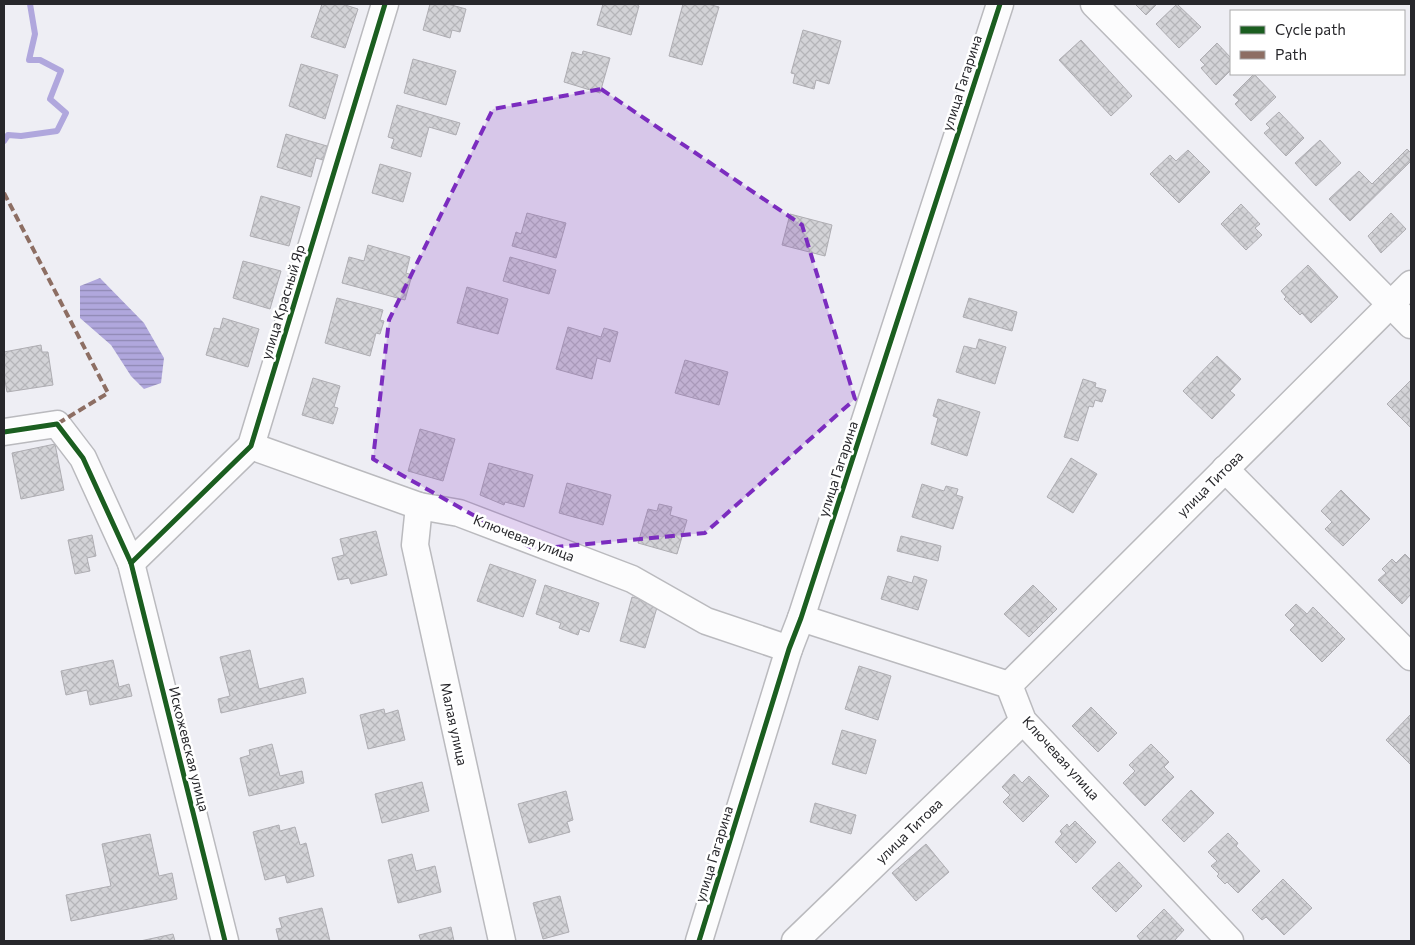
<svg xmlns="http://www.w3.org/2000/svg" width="1415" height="945" font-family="Commissioner,sans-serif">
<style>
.water{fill:url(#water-rules)}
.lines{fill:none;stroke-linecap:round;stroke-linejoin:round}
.stream{stroke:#b0a7dd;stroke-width:6}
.building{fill:url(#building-cross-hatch);stroke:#aeadb2}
.minor-casing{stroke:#bababe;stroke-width:29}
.minor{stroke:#fcfcfd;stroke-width:26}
.quiet{stroke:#8d6e63;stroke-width:4;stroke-dasharray:8 4;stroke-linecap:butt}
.cycleway-casing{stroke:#fff;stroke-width:8}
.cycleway{stroke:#1b5e20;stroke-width:5}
.marked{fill:#7b2cbf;fill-opacity:0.2;stroke:#7b2cbf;stroke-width:4;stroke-dasharray:10 6;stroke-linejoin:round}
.labels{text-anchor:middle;stroke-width:5;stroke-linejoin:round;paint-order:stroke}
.street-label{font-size:14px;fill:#27272b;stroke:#fff}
</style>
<defs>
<pattern id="water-rules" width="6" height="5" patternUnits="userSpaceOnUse" patternTransform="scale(1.25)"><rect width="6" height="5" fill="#b0a7dd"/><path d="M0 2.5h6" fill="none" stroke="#8f88b3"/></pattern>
<pattern id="building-cross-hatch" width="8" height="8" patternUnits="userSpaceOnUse" patternTransform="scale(1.25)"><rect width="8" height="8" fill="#d3d3d7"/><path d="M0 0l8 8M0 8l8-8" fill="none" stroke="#b5b5b9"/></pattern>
</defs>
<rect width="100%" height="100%" fill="#eeeef4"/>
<path class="water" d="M100,278L144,323L164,358L161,383L144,389L131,376L111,345L80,318V286Z"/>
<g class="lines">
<path class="stream" d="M4,141L8,135L21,136L57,131L66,113L50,99L61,71L40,60H29L35,34L30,4"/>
</g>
<g class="building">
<path d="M322,4H342L358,9L345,48L311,37Z"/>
<path d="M430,4H448L466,9L460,32L452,30L450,38L423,30Z"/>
<path d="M603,4H636L639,6L631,35L597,25Z"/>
<path d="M683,4H708L719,7L702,65L669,56Z"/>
<path d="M1135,4H1157L1146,15Z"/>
<path d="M1177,4L1201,27L1179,48L1156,24Z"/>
<path d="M803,30L841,41L829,84L816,80L814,89L793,83L795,74L791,73Z"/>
<path d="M1081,40L1132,96L1111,116L1059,60Z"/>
<path d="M1217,43L1231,58V70L1216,85L1201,68L1205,65L1200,60Z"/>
<path d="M583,51L610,58L600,93L564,82L572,52L582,55Z"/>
<path d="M413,59L456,71L446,105L404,93Z"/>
<path d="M301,64L338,75L325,119L289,106Z"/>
<path d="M1254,74L1276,97L1251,121L1235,104L1239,100L1233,95Z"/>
<path d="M397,105L460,123L456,135L429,127L421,157L391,148L394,139L388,137Z"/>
<path d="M1279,112L1304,138L1286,156L1264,133L1270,128L1266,124Z"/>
<path d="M286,134L327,146L323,160L316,158L311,177L277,167Z"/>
<path d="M1320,140L1341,163L1316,186L1295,163Z"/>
<path d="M1407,149L1411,153V161L1350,221L1329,199L1359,171L1372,184Z"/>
<path d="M1188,150L1210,172L1179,203L1150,174L1170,155L1176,161Z"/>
<path d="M380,164L411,173L403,202L372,193Z"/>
<path d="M261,196L300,207L289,246L250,236Z"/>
<path d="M1241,204L1260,224L1255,228L1262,235L1246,250L1221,224Z"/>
<path d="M527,213L566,223L556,258L512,246L516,232L521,234Z"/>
<path d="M1391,213L1406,229L1381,253L1368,236Z"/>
<path d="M790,214L832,225L825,256L782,245Z"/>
<path d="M368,245L410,257L406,273L412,275L405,300L342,283L349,257L364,261Z"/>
<path d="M510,257L556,270L549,294L503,281Z"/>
<path d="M243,261L281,271L270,309L233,298Z"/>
<path d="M1308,265L1338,297L1311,323L1302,313L1300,315L1284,299L1286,297L1281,291Z"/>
<path d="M467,287L508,299L498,334L457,323Z"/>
<path d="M337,298L383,310L380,320L384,321L380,334L376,333L370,356L325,343Z"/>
<path d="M969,298L1017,312L1012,331L963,317Z"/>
<path d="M223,318L259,329L248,367L206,355L214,328L220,329Z"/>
<path d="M568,327L601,337L604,328L618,332L610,362L597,358L592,379L556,369Z"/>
<path d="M979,339L1006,347L995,384L956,372L964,346L976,349Z"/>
<path d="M41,345L42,352H48L53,385L7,392L4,376V352Z"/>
<path d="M1217,356L1241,379L1230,391L1235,395L1212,419L1183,391Z"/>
<path d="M685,360L728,372L719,405L675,393Z"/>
<path d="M313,378L340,386L334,407L338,408L333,424L302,415Z"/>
<path d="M1083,379L1096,383L1095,387L1106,390L1102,402L1095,400L1093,407L1089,406L1078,441L1064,437Z"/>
<path d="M1411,380V425L1410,427L1387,404Z"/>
<path d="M938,399L980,412L967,456L931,444L938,418L933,416Z"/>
<path d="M420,429L455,439L443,481L408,471Z"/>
<path d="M55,444L64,490L21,499L12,453Z"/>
<path d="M1071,458L1097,474L1073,513L1047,497Z"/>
<path d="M489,463L533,475L524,507L505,502L504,505L480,495Z"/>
<path d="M567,483L611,495L603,525L559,513Z"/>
<path d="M922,484L944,491L946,486L958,489L956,495L963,497L953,529L912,517Z"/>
<path d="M1341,490L1370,519L1343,546L1325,529L1332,522L1321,511Z"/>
<path d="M659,504L672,507L670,515L687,520L677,554L638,543L648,509L657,511Z"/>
<path d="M376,531L387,575L351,584L349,578L338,580L332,558L344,555L340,539Z"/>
<path d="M92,535L96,556L87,558L90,571L75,574L68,540Z"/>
<path d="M901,536L941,546L938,561L897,551Z"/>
<path d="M1405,554L1411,560V594L1402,604L1378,580L1386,573L1382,569L1392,559L1396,563Z"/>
<path d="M490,564L536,580L523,617L477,601Z"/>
<path d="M888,576L912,583L914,576L927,580L918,610L881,599Z"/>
<path d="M545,585L599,603L589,632L580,629L578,635L559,628L561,623L536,614Z"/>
<path d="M1033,585L1057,609L1029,637L1004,614Z"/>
<path d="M632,597L658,604L645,648L620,641Z"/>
<path d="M1296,604L1307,614L1313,607L1345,639L1322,662L1290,630L1295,625L1285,615Z"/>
<path d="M250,650L259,689L303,678L306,693L221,713L218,699L230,696L220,657Z"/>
<path d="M113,660L119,687L129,684L132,696L90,705L87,690L66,695L61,671Z"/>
<path d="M859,666L891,676L878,720L845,709Z"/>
<path d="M1091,707L1117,733L1098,752L1072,726Z"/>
<path d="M384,709L385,714L398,710L405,740L368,749L360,715Z"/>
<path d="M1411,714V765L1386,740Z"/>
<path d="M842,730L876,740L866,774L832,764Z"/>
<path d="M272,744L280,776L302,771L304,783L249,796L240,758L250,755L249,750Z"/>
<path d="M1151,744L1169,762L1164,767L1174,777L1145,806L1123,783L1135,771L1129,765Z"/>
<path d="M1014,774L1022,783L1029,776L1049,796L1023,822L1003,802L1010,795L1002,787Z"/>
<path d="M422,782L429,811L382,823L375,794Z"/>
<path d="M1191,790L1214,813L1184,842L1162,820Z"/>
<path d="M566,791L573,820L567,822L570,832L529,843L518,804Z"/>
<path d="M815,803L856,815L851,834L810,822Z"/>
<path d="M1075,821L1096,842L1076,863L1055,842L1062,834L1060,831L1067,824L1069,827Z"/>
<path d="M279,825L280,831L295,827L300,845L306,843L314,876L287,883L285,875L265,880L253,832Z"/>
<path d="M1228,833L1238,843L1236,846L1260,871L1238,893L1227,882L1225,884L1217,876L1219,874L1211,866L1217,861L1208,852Z"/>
<path d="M150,834L159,876L172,873L177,899L71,921L66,895L111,886L102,844Z"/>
<path d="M926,844L949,872L916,901L892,873Z"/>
<path d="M412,854L416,871L435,866L441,892L398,903L388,860Z"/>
<path d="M1119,862L1142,886L1116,912L1092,888Z"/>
<path d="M1283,879L1312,908L1284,935L1266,917L1262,920L1252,910Z"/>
<path d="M560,896L569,932L543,939L533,903Z"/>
<path d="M322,908L330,941H279L276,929L282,928L279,918Z"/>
<path d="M1164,909L1184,930L1174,941H1141L1137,936Z"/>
<path d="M451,927L454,941H421L419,935Z"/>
<path d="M173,934L175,941H140Z"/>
</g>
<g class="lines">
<g class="minor-casing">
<g id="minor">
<path d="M1094,4L1411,325"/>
<path d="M4,432L57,424L83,458L131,563L225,941"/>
<path d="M251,446L419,506L459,513L632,579L706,621L789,649"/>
<path d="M1225,469L1411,657"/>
<path d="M419,506L415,545L502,941"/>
<path d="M131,563L251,446L385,4"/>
<path d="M801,618L1009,685L1023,721L1230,941"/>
<path d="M1009,685L1411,284"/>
<path d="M699,941L789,649L801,618L1000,4"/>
<path d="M795,941L1023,721"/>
</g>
</g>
<use href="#minor" class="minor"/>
<path class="quiet" d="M4,193L108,393L57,424"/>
<g class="cycleway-casing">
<g id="cycleway">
<path d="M4,432L57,424L83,458L131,563L225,941"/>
<path d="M131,563L251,446L385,4"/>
<path d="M699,941L789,649L801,618L1000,4"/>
</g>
</g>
<use href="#cycleway" class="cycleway"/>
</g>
<path class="marked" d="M601,89L802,225L855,399L705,533L534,549L373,459L389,320L493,109Z"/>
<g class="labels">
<g class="street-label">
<text transform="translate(962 83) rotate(-72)" y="5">улица Гагарина</text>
<text transform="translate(283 302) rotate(-73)" y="5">улица Красный Яр</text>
<text transform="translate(838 469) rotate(-72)" y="5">улица Гагарина</text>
<text transform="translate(1210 484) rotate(-45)" y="5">улица Титова</text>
<text transform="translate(524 538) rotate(21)" y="5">Ключевая улица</text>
<text transform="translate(454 724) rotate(78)" y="5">Малая улица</text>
<text transform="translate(189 749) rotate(76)" y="5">Искожевская улица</text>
<text transform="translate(1061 758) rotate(48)" y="5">Ключевая улица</text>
<text transform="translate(909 831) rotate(-44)" y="5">улица Титова</text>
<text transform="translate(714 854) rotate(-73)" y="5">улица Гагарина</text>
</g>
</g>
<rect width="1415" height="945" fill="none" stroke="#27272b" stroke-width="10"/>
<rect x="1230" y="10" width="175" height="65" fill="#ffffff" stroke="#a9a9aa"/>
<rect x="1240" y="26" width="25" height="8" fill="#1b5e20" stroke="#a9a9aa"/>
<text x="1275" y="35" font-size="15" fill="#27272b">Cycle path</text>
<rect x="1240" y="51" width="25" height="8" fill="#8d6e63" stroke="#a9a9aa"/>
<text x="1275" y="60" font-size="15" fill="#27272b">Path</text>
</svg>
